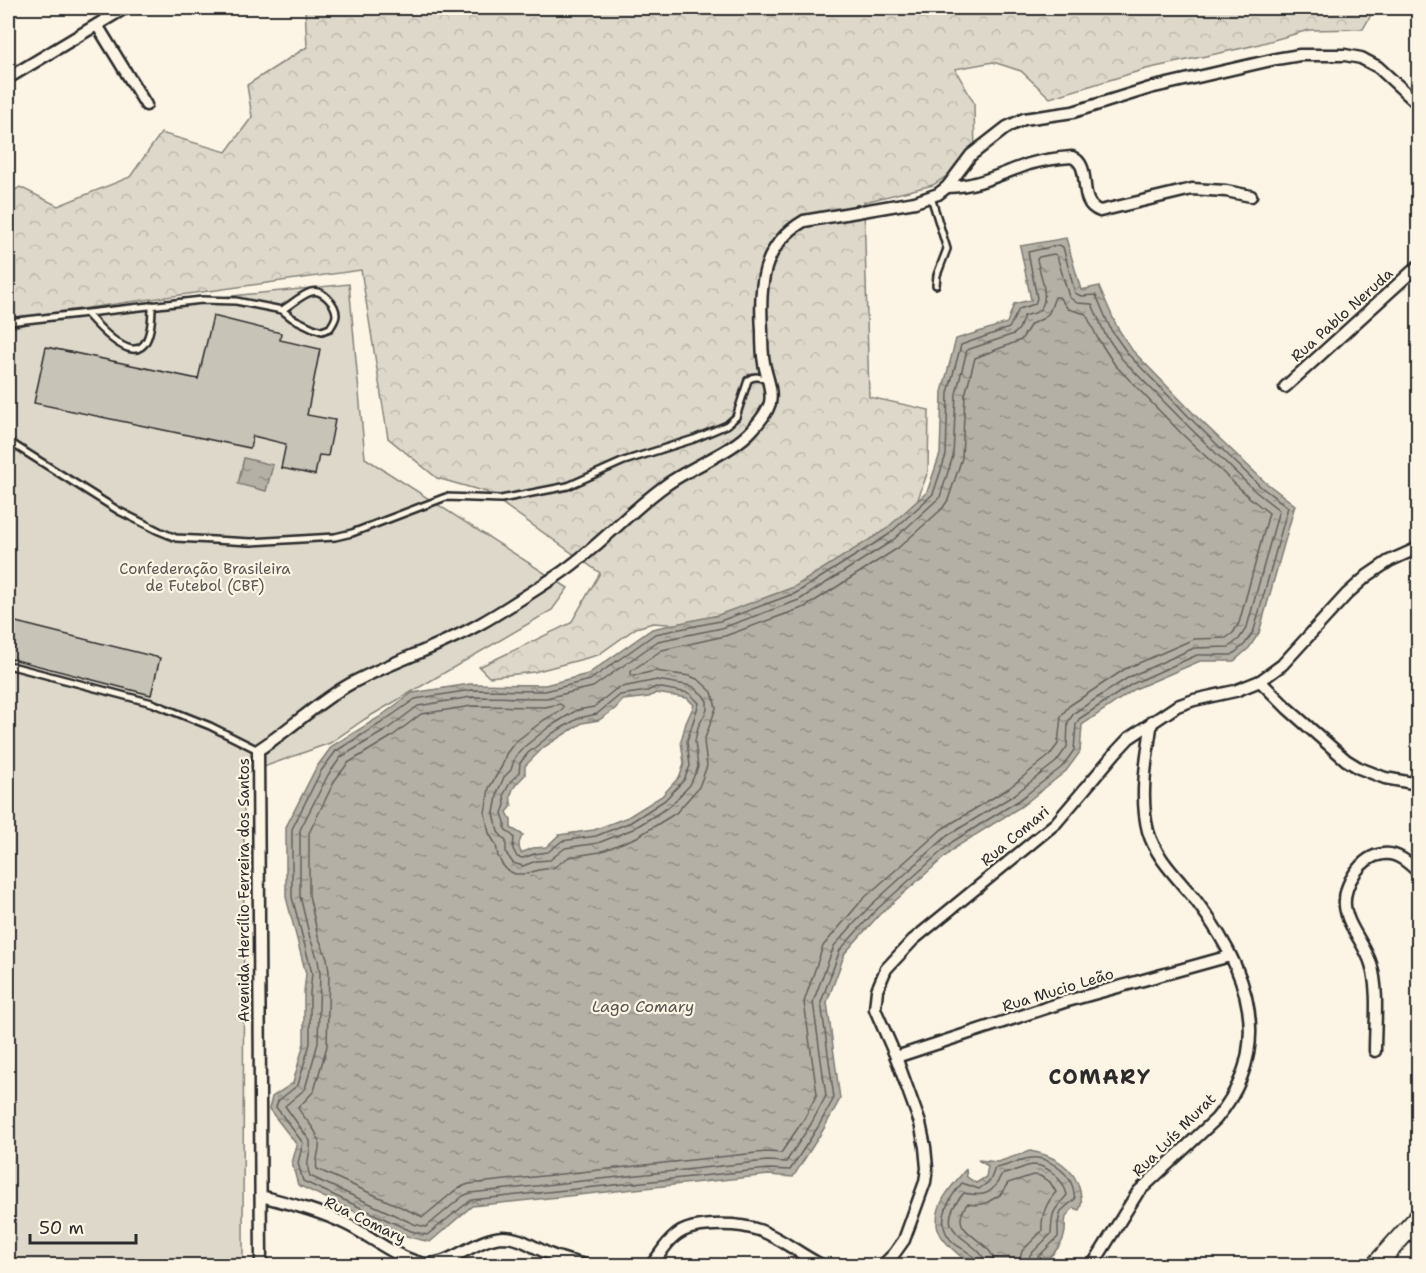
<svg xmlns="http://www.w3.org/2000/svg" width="1426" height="1273" font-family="'Shantell Sans',sans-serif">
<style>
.forest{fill:url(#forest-crowns);stroke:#84827a;stroke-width:1.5}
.green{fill:#ded8ca;stroke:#84827a;stroke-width:1.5}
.water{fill:url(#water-ripples);stroke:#7d7b74;stroke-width:1.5;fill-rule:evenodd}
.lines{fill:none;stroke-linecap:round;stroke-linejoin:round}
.shore{stroke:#62605c;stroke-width:1.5}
.building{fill:#c8c3b7;stroke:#2b2b2b;stroke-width:1.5}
.lane-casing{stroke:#2b2b2b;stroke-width:10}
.street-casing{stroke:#2b2b2b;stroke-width:15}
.primary-casing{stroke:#2b2b2b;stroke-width:22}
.lane{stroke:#fcf5e5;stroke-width:5}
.street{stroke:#fcf5e5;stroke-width:10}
.primary{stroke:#fcf5e5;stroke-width:18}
.labels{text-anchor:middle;stroke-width:4.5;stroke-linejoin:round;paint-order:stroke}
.street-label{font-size:15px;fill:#2b2b2b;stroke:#fcf5e5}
.park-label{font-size:15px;fill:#585653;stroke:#fcf5e5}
.water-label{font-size:16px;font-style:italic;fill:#545350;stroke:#fcf5e5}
.district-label{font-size:21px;font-weight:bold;letter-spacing:1.5px;fill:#2b2b2b;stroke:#fcf5e5}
</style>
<defs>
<pattern id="forest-crowns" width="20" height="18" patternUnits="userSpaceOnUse" patternTransform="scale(1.5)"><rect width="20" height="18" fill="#ded8ca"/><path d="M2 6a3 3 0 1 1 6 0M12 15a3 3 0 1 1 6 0" fill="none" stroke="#bfbaae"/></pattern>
<pattern id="water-ripples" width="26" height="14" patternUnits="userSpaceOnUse" patternTransform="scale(1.5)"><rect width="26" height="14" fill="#b4b0a5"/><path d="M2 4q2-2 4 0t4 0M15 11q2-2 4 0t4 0" fill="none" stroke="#938f87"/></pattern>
</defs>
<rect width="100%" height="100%" fill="#fcf5e5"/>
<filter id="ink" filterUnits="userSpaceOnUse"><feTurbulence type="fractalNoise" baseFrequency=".0167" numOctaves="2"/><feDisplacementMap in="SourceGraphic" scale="12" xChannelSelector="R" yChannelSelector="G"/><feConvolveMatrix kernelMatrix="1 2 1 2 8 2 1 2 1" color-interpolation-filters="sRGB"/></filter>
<g filter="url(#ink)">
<path class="forest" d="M305,8H964L966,11L1007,8H1375L1363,29L1309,30L1252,46L1146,69L1050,98L1021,71L993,62L955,69L974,103L975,157L933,185L864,202L869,397L929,410L928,471L916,505L880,542L788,601L715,627L653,623L636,628L598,655L534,672L489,677L479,667L571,623L600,573L486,492L437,478L388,438L361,270L8,319V195L20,187L58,206L130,177L161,133L226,152L252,117L247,85L307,47Z"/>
<path class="green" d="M349,284L365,458L568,588L552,610L365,719L330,743L244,774L243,1265L8,1266V329L65,313Z"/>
<g class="water">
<path d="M1066,238L1081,290L1099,286L1117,327L1132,350L1198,418L1265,482L1295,505L1259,633L1249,648L1234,661H1200L1135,689L1082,725L1080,752L1066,771L1022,806L956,847L879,915L845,953L827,1002L840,1099L823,1130L793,1177L769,1175L472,1206L430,1242L409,1237L298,1185L292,1163L297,1145L269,1109L272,1097L293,1083L304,1043V992L306,974L286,897V827L316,768L332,746L378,718L412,693L470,684L545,685L588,674L652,629L718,615L794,587L885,530L927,492L940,454L942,392L956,339L1007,323L1014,304L1031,300L1020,246ZM656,693L687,698L694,705L686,723L681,741L684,764L680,776L662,796L628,817L594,830L559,835L546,847L533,848L521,853C518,847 519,840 523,835L511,828V820L507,812L512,806C507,792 516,784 525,775V766L544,747L582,723L599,720L615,709L623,700L649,697Z"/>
<path d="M244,458L273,465L266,491L238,484Z"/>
<path d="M1030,1151C1053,1155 1075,1167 1080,1191C1081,1199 1083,1203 1079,1210L1074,1208C1060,1219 1068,1223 1064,1236C1062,1246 1046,1263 1036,1266C1030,1267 983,1267 977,1265C964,1262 937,1238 937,1224C936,1201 953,1185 966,1169L967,1177L976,1183L986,1177L988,1166L978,1160L998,1162Z"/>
</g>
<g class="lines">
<g class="shore">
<path d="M1059,245L1063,247L1075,293L1081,296L1096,295L1111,330L1128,354L1194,422L1261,487L1288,507L1254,630L1245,644L1232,655H1197L1132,684L1079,719L1076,725L1074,750L1062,767L1018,801L952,842L875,911L840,950L821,1002L834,1098L818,1127L790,1170L768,1169L471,1200L427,1235L411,1231L303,1181L298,1163L303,1143L276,1107L278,1101L298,1085L310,1043V993L312,973L292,897V829L321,771L336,751L381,723L415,699L471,690L545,691L590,680L655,634L720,621L796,593L888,535L933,494L946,455L948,393L961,345L1009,328L1019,309L1035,304L1037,298L1028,252Z"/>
<path d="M1054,254L1057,256L1069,297L1077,303L1092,304L1105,334L1122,359L1189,427L1256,492L1279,510L1247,627L1239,639L1229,647L1194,648L1129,677L1074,713L1068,722L1067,747L1056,762L1014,795L947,836L870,906L834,946L813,1002L826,1096L811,1124L786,1162L767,1161L470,1193L463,1196L426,1227L414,1224L310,1176C304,1161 312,1154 310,1141L285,1106L305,1089L318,1043L320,973L318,960L310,938L300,896V830L328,775L341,757L386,730L418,706L471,697L546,698L593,687L658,641L722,628L799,600L892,541L940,497L953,456L956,394L967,350L1014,334L1019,329L1024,316C1029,314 1035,314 1038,311C1052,301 1039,272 1037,259L1039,257Z"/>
<path d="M1055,297H1059L1068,309L1086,314L1098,339L1115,365L1182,434L1250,498L1269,513L1239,623L1233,633L1226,638L1194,639L1125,669L1069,706L1061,716L1058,744L1049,756L1009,788L942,829L863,899L823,946L804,1002L817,1094L804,1119L781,1153L766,1152L469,1184L458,1188L423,1217L317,1169C314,1160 321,1151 319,1141C317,1129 304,1119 298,1108L314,1091L327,1046L329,972L327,958L318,936L309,895V833L335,780L348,763L391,737L421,714L472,706L545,707L560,704L563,706L562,710L544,720L515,742L506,754L502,766L489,788L485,813L489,833L496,845L498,856L502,864L507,870L515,874H526L538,870L553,868L569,857L600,852L637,837L676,813L699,787L707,766L704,741L716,708L712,692L699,680L690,676L655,671L633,676L631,674V671L662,650L725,636L805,607L898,548L942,509L948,500L962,458L965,395L975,358L1021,340L1031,324L1042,319L1049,313Z"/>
<path d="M657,680L692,686L703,695L707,701V710L698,727L695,741L698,767L690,785L670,806L633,829L598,843L565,848L550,860L536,861L523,866L513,863L506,853V841L498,832L494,813L498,791L504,777L511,770L515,757L524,747L549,727L577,710L594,707L617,688Z"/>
<path d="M656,687L689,693L699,703L687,741L690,766L684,780L665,800L631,822L596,836L562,841L548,852L534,854L523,858L517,857L513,849L514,837L505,829V822L502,813L505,805L504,794L511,781L519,773L520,763L528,753L553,733L579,718L597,714L620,695L647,691Z"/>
<path d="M978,1266C977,1255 963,1250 955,1244C933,1226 947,1200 962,1183L979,1189L990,1181L995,1168C1007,1167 1019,1159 1031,1158C1046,1156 1067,1171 1072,1185C1074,1190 1074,1195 1075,1199L1061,1211L1058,1223V1237L1036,1259L1035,1266"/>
<path d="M986,1266C984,1238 924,1237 964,1193C983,1197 993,1195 1001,1175C1011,1173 1023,1166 1033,1165C1049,1165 1064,1181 1067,1195C1052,1212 1052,1212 1051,1234L1030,1255L1027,1266"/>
<path d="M995,1266C994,1236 944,1236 967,1204L977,1205L986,1203L1000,1195L1008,1183L1033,1175L1040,1176L1050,1182L1056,1192C1046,1203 1041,1215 1042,1231L1022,1251L1018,1266"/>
</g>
</g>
<g class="building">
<path d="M213,316L281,333L280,340L320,349L307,415L335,420L328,456L319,455L315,475L281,468L286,444L253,436L250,448L34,403L46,347L198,379Z"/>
<path d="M8,620L160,658L151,695L8,658Z"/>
</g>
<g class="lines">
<g class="lane-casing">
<g id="lane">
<path d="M931,197L947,249L937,275L936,285"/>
<path d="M87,314C118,349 152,375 152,305"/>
<path d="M8,322L202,300L236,301L282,310L292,318L313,328L322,331L330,328C332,325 336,319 336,315C336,304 322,289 311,292C301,295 291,305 282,310"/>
<path d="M8,441L119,511L159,531L176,538L251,542L335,537L352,533L446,497L501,499L568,486L624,461L694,439L727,425L736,417L748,380C755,375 760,377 768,381"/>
<path d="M8,665L152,703L210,726L258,750"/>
</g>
</g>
<g class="street-casing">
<g id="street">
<path d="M97,25L146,105"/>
<path d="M8,78L125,8"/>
<path d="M947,187C979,186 1000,174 1029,164C1043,160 1058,158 1072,157C1094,166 1075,203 1100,211L1192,189L1226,191L1251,196"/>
<path d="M1285,387L1418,266"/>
<path d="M1260,681L1287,708L1346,760L1359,768L1385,778L1418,784"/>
<path d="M1375,1051C1375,1024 1379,989 1371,964C1365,944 1347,926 1345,906C1343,885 1361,856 1383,854C1397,852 1409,863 1418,872"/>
<path d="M896,1057L1064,1002L1230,956"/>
<path d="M261,1196C291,1204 320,1211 348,1225C372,1237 395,1257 421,1263C449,1269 474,1238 503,1237C518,1237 528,1244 541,1250C555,1258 574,1262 589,1266"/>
<path d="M261,1266L258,750C291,729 316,703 350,684C391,662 437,648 478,625C505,610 532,592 558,575C597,549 628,512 666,485C692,466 733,452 753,429C760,421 767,413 770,403C773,389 766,376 764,363C762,353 762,342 762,331C759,286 761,246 804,221L915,202L938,194L947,187L971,155L1007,127L1024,119L1073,112L1150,88L1276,59L1300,55H1345L1361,58L1378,67L1418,104"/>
<path d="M650,1266C659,1257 664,1245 674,1237C685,1227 699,1226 713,1225C768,1222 779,1243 823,1266"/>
<path d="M882,1266L894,1254L904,1240L925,1182L927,1168L925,1147L920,1123L896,1057L875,1009L877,990L886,969L913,940L1056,823L1116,752L1129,738L1177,706L1194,700L1235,691L1260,681L1282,665L1347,594L1367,576L1389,561L1418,548"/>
<path d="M1092,1266L1138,1192L1216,1119C1276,1047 1248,969 1197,902C1180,880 1156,859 1148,831C1139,796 1147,756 1152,721"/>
</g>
</g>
<g class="primary-casing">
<path id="primary" d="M1375,1266L1418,1218"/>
</g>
<use href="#lane" class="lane"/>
<use href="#street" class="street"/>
<use href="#primary" class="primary"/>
</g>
</g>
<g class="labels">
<g class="street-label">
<text transform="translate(1342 315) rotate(-42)" y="5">Rua Pablo Neruda</text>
<text transform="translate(1015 836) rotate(-40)" y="5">Rua Comari</text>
<text transform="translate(244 890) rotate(-90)" y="5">Avenida Hercílio Ferreira dos Santos</text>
<text transform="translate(1058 990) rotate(-17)" y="5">Rua Mucio Leão</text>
<text transform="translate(1174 1135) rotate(-45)" y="5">Rua Luís Murat</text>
<text transform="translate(365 1220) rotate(26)" y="5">Rua Comary</text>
</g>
<g class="park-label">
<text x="205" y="574">Confederação Brasileira<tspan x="205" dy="17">de Futebol (CBF)</tspan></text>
</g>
<g class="water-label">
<text x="643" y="1012">Lago Comary</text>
</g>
<g class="district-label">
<text x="1100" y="1084">COMARY</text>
</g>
</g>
<rect width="1426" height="1273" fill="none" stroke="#fcf5e5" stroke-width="30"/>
<rect x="15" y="15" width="1396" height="1243" fill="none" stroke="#2b2b2b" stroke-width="2" filter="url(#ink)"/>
<path d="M30 1234v9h106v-9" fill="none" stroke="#2b2b2b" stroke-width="3"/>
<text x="39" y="1234" font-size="18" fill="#2b2b2b" stroke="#fcf5e5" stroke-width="4.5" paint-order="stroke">50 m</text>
</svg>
